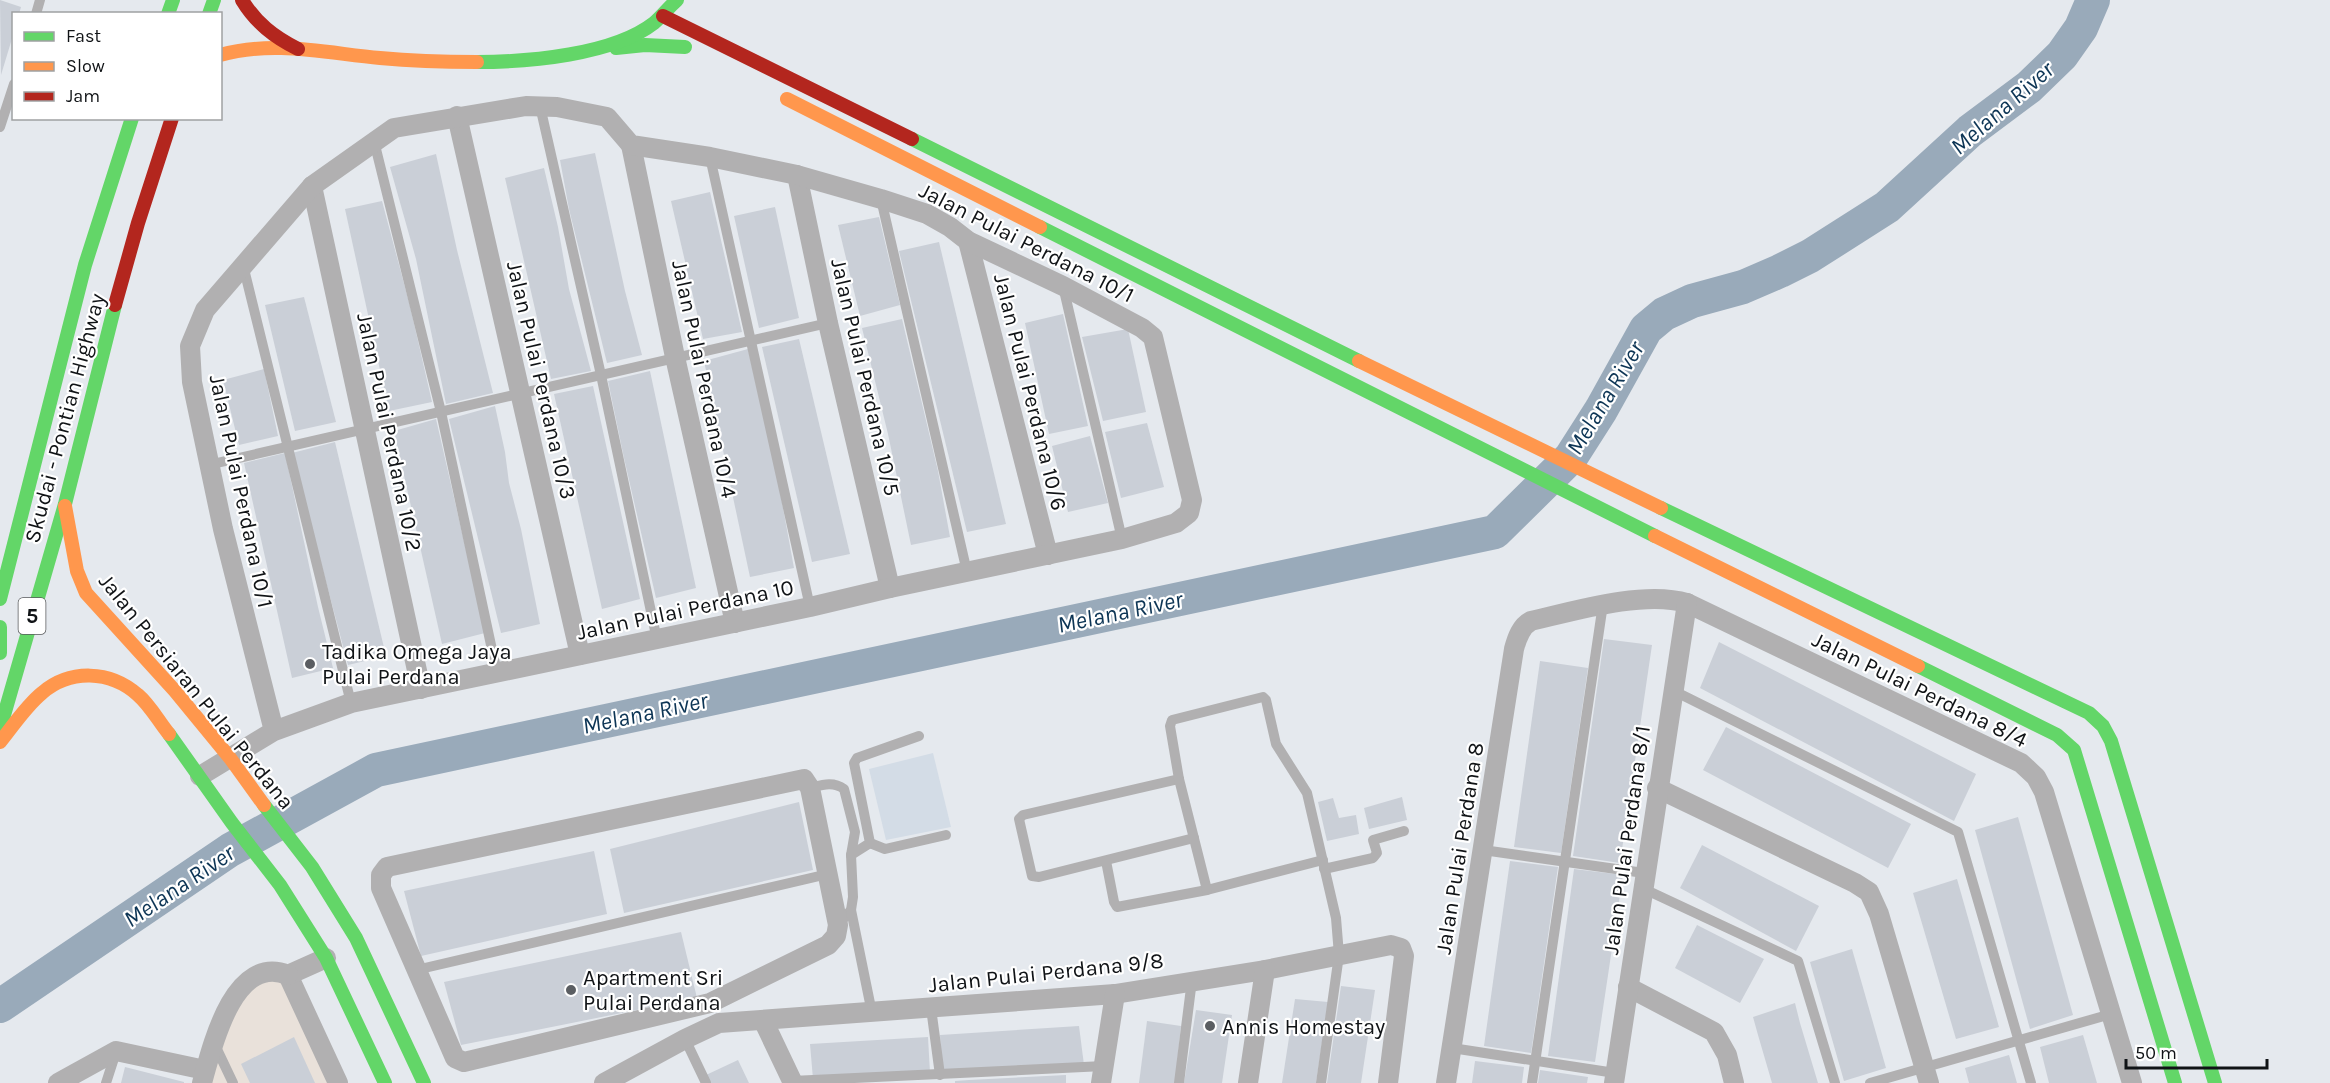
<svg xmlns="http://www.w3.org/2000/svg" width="2330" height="1083" font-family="Karla,sans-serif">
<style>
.commercial{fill:#e9e1da}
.built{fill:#d3dce6}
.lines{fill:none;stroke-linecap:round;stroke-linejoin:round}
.river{stroke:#99aaba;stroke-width:34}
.building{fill:#cacfd7}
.lane{stroke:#b1b0b1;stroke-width:10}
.street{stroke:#b1b0b1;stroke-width:20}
.fast{stroke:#63d668;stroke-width:14}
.slow{stroke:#ff974d;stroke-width:14}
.jam{stroke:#b3261e;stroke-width:14}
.poi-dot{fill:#5b5e62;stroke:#fff;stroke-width:2}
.labels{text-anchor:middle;stroke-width:4.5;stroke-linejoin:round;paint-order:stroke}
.shield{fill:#fff;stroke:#585a5c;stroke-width:1.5}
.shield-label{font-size:21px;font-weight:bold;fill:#101316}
.street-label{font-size:22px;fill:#101316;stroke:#fff}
.poi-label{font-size:22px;fill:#101316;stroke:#fff;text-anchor:start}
.water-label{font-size:24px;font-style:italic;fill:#0d3555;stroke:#fff}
</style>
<rect width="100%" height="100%" fill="#e5e9ee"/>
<path class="commercial" d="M290,967L345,1083H209L220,1043L242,996L257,984Z"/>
<path class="built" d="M933,753L951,827L886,840L869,769Z"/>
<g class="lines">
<path class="river" d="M0,1006L230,850L376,770L1495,532L1571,457L1601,410L1646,329L1664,314L1692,301L1743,287L1780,271L1810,256L1887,207L1970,131L2029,87L2062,55L2081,28L2093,0"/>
</g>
<g class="building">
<path d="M0,0L21,7L19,14H14V32L1,75Z"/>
<path d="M595,153L625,291L642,355L607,363L569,209L560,160Z"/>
<path d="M436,154L457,250L493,393L446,404L416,259L390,167Z"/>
<path d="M544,168L558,227L569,289L591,371L551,379L505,178Z"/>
<path d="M710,192L742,332L703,339L671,201Z"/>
<path d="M382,201L410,306L432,402L389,411L345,209Z"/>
<path d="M775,207L799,318L759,328L734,216Z"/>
<path d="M879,217L900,305L860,316L838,225Z"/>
<path d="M939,242L1006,524L967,532L899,251Z"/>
<path d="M304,297L336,422L295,431L265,305Z"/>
<path d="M1063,314L1088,426L1049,434L1025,323Z"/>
<path d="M902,319L938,471L950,537L911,545L888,434L862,328Z"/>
<path d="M1128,329L1146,412L1103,421L1082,337Z"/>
<path d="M799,339L850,554L812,562L762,347Z"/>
<path d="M748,349L779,486L794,568L750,577L704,361Z"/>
<path d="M264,369L278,436L239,445L223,380Z"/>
<path d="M650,371L696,588L656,598L624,458L608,381Z"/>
<path d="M593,386L640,599L602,609L554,394Z"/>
<path d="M495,406L505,452L509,483L521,529L540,624L501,633L449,419Z"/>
<path d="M436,419L485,633L442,644L394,431Z"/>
<path d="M1147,423L1164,487L1121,498L1105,432Z"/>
<path d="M1090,436L1108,503L1068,512L1052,446Z"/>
<path d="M335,442L386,656L348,665L292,453Z"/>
<path d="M285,453L318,607L333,668L292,678L244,463Z"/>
<path d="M1604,639L1652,645L1620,863L1573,856Z"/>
<path d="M1719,642L1976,774L1954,821L1700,688Z"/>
<path d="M1540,661L1588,668L1561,853L1514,847Z"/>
<path d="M1726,727L1911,824L1888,868L1703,770Z"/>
<path d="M1402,797L1407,820L1369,829L1364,808Z"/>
<path d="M1333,798L1339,818L1356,815L1359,834L1327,841L1318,802Z"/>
<path d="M799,802L813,870L624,913L610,849Z"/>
<path d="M2018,817L2073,1015L2030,1029L1975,830Z"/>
<path d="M1702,845L1819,906L1796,951L1680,888Z"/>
<path d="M594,851L607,914L421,956L404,891Z"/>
<path d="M1510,861L1558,867L1531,1053L1484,1046Z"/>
<path d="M1574,869L1623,875L1595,1062L1548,1056Z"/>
<path d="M1957,879L1999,1027L1956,1039L1913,893Z"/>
<path d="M1697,925L1764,959L1740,1003L1675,968Z"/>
<path d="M681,932L697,998L461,1045L444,982Z"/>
<path d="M1852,949L1886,1068L1844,1081L1810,962Z"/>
<path d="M1341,986L1375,990L1361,1083H1327Z"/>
<path d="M1295,999L1328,1002L1316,1083H1282Z"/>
<path d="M1795,1003L1800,1023L1818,1083H1772L1758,1035L1753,1017Z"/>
<path d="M1196,1010L1232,1015L1222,1083H1184Z"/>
<path d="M1147,1021L1181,1026L1175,1083H1139Z"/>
<path d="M1079,1026L1084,1065L942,1074L940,1035Z"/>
<path d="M2083,1035L2097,1083H2049L2040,1047Z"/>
<path d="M294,1037L315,1083H250L241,1064Z"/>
<path d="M928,1037L930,1073L813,1079L810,1044Z"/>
<path d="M2009,1055L2017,1083H1969L1965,1068Z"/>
<path d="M738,1060L749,1083H710L706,1075Z"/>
<path d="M1475,1061L1524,1067L1522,1083H1472Z"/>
<path d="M125,1067L184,1082V1083H121Z"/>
<path d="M1540,1070L1588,1077L1587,1083H1538Z"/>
<path d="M1066,1075V1083H955V1081L969,1080Z"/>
</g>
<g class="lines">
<g class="lane">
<path d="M36,14L40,0"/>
<path d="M540,106L601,375L657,640"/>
<path d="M0,127L14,84"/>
<path d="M374,141L441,412L497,673"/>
<path d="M710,157L810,607"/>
<path d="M881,199L967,572"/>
<path d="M243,265L351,703"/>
<path d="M1063,286L1122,539"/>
<path d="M208,465L828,323"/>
<path d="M1672,690L1958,832L2031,1083"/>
<path d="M1179,779L1023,815L1019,819L1032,876L1039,877L1194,838"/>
<path d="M810,788C822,785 833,781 844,789L855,832L851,855L853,897L851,910L838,925"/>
<path d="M870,843L885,849L946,835"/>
<path d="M1483,850L1644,873"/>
<path d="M851,855L870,843L854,763L857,758L919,736"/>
<path d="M1106,861L1114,902L1117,907L1207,890L1323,860"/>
<path d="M1324,869L1373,858L1377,853L1373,840L1404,831"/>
<path d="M1642,888L1798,961L1835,1083"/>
<path d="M1207,890L1179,779L1170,726L1172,720L1263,697L1266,700L1276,744L1307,793L1336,918L1339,955L1321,1083"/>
<path d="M851,910L872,1013"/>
<path d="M416,970L828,874"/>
<path d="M931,1008L940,1075"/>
<path d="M685,1039L706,1083"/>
<path d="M214,1043L233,1083"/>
<path d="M1452,1048L1615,1073"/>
<path d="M792,1081L1104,1066"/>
<path d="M106,1083L116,1052"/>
<path d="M1179,1083L1192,980"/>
<path d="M1532,1083L1603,604"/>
<path d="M1870,1083L2111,1014"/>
</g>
<g class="street">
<path d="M457,116L580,655"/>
<path d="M631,145L675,357L735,623"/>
<path d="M797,175L828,323L890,588"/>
<path d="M312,186L421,689"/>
<path d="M968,241L1048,555"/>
<path d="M200,776L274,731L351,703L810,607L890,588L1122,539L1176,523L1189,513L1192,500L1153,337L1142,328L1063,286L968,241L950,227L927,214L881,199L797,175L710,157L631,145L607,117L557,107L526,106L394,128L312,186L205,310L190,346L192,382L223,529L274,731"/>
<path d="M804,779L810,788L838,925L836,936L828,945L710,1003L464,1062L455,1058L381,888V875L387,867Z"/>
<path d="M1657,788L1855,883L1869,892L1879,914L1929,1083"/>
<path d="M288,975L338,1083"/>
<path d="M288,975L326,958"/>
<path d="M1628,987L1714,1032L1727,1055L1734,1083"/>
<path d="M763,1020L793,1083"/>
<path d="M58,1083L116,1051L205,1070"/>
<path d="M202,1083C212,1046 234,953 288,975"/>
<path d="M604,1083L685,1039L719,1023L1115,994L1265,970L1391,945L1401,948L1404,956L1388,1083"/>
<path d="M1101,1083L1115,994"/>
<path d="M1248,1083L1265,970"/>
<path d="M1446,1083L1514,649C1517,638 1521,626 1531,621C1574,611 1644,590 1687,603L2021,763L2036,777L2044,792L2132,1083"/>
<path d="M1614,1083L1687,603"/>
</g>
<g class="fast">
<path d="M168,14L173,0"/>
<path d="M209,14L214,0"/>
<path d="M616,48L645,45L685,47"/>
<path d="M477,62C528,62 613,55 654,23C662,16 669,7 677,0"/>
<path d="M912,139L1359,361"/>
<path d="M1040,227L1655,536"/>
<path d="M1661,508L2089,713L2103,726L2111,741L2215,1083"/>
<path d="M0,599L85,265L132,118"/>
<path d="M0,627V653"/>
<path d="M1918,666L2057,735L2074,750L2175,1083"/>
<path d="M0,729L65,504L115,305"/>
<path d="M169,734L232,823L280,885L326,958L385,1083"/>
<path d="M264,805L312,867L356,938L424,1083"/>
</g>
<g class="slow">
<path d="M220,55C273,40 326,53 380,58C412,61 445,62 477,62"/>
<path d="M787,99L1040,227"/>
<path d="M1359,361L1661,508"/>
<path d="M65,506L77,571L86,593L175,691L230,758L264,805"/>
<path d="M1655,536L1918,666"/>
<path d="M0,742C13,726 26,706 42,693C70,669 110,670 138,695C150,705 159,722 169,734"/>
</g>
<g class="jam">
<path d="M242,0C256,23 274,37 298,49"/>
<path d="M663,16L912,139"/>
<path d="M115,305L138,223L172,118"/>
</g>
</g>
<g class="poi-dot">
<circle cx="310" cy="664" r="6"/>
<circle cx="571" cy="990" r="6"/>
<circle cx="1210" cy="1026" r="6"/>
</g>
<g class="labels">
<rect class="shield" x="18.5" y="598" width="27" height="36" rx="4.5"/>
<g class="shield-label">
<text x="32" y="623">5</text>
</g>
<g class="street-label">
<text transform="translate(1027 242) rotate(27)" y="8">Jalan Pulai Perdana 10/1</text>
<text transform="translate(866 377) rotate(77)" y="8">Jalan Pulai Perdana 10/5</text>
<text transform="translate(705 379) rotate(78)" y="8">Jalan Pulai Perdana 10/4</text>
<text transform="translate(542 380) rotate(77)" y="8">Jalan Pulai Perdana 10/3</text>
<text transform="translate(1031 392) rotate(76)" y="8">Jalan Pulai Perdana 10/6</text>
<text transform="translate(64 418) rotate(-75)" y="8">Skudai - Pontian Highway</text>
<text transform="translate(390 432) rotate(78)" y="8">Jalan Pulai Perdana 10/2</text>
<text transform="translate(242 491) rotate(78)" y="8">Jalan Pulai Perdana 10/1</text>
<text transform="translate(685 609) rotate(-12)" y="8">Jalan Pulai Perdana 10</text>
<text transform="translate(1920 689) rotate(26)" y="8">Jalan Pulai Perdana 8/4</text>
<text transform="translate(197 691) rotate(51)" y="8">Jalan Persiaran Pulai Perdana</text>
<text transform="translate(1626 840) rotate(-82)" y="8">Jalan Pulai Perdana 8/1</text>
<text transform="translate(1459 848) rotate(-81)" y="8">Jalan Pulai Perdana 8</text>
<text transform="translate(1046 972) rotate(-6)" y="8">Jalan Pulai Perdana 9/8</text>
</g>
<g class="poi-label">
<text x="322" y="659">Tadika Omega Jaya<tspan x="322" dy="25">Pulai Perdana</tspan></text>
<text x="583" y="985">Apartment Sri<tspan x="583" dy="25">Pulai Perdana</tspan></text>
<text x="1222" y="1034">Annis Homestay</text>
</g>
<g class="water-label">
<text transform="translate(2002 108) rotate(-41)" y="8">Melana River</text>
<text transform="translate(1605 398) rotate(-59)" y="8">Melana River</text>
<text transform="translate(1120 612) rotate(-12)" y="8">Melana River</text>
<text transform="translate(645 713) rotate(-12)" y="8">Melana River</text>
<text transform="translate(179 886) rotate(-34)" y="8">Melana River</text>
</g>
</g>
<rect x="12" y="12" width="210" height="108" fill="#ffffff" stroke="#9fa1a2" stroke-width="1.5"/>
<rect x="24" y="32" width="30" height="9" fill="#63d668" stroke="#9fa1a2" stroke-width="1.5"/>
<text x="66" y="42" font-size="18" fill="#101316">Fast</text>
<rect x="24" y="62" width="30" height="9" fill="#ff974d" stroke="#9fa1a2" stroke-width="1.5"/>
<text x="66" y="72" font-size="18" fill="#101316">Slow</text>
<rect x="24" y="92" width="30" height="9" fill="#b3261e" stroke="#9fa1a2" stroke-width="1.5"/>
<text x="66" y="102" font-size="18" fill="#101316">Jam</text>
<path d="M2126 1059v9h141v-9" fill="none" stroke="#101316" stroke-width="3"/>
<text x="2135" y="1059" font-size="18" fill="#101316" stroke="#ffffff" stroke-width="4.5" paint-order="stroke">50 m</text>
</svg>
